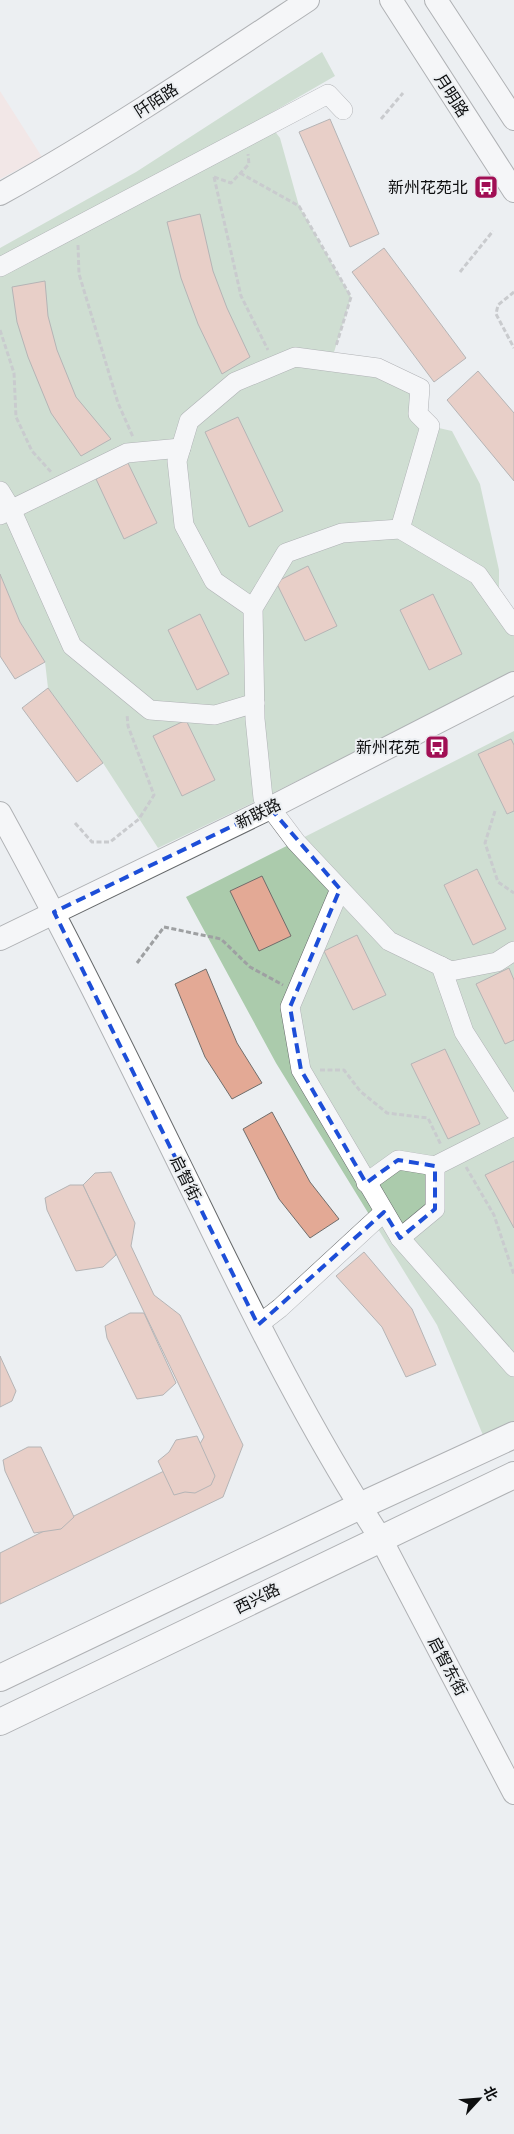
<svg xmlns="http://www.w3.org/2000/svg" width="514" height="2134" font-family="'Open Sans','Noto Sans SC',sans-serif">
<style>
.education{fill:#f8deda}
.green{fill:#abcbac}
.building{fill:#e3a995;stroke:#706d6b}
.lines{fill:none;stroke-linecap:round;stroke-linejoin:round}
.minor-casing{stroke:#65686a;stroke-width:20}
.tertiary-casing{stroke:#65686a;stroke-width:24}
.secondary-casing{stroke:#65686a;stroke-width:28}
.path{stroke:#9ea0a2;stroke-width:3;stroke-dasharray:5 2.5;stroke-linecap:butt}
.minor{stroke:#fff;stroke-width:19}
.tertiary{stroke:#fff;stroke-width:22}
.secondary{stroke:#fff;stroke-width:26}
.marked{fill:none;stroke:#1d4ed8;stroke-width:4;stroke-dasharray:10 6;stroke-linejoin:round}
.labels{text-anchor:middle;stroke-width:4;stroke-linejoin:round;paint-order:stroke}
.street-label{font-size:16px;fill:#0d0e0f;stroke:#eceff2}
.poi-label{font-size:16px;fill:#0d0e0f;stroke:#eceff2;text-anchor:end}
</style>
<rect width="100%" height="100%" fill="#eceff2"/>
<path class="education" d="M0,91L42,157L0,179Z"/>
<g class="green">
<path d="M322,52L335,76L264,117L280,138L299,206L351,297L331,362L420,388L430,426L452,431L480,484L499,570V605L514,626V672L263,798L158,848L103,763L48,688L45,662L20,622L0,574V248L136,172Z"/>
<path d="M514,731V1425L485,1440L437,1325L276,1063L186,897Z"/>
</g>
<g class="building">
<path d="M330,119L379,234L350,247L299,132Z"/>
<path d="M200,214L213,271L227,308L250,357L222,374L198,324L181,278L167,222Z"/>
<path d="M384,248L466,358L434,382L352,272Z"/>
<path d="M45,281L48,316L57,350L76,397L111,439L81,456L51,413L28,357L17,322L12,287Z"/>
<path d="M478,371L514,413V481L447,400Z"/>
<path d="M238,417L283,511L249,527L205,432Z"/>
<path d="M128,463L157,523L124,539L96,479Z"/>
<path d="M308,566L337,626L305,641L276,582Z"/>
<path d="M0,574L20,622L45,662L15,679L0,656Z"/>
<path d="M433,594L462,654L429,670L400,610Z"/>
<path d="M200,614L229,674L197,690L168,630Z"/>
<path d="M48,688L103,763L77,782L22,708Z"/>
<path d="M186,720L215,780L182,796L153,736Z"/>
<path d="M511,739L514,745V811L507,814L478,754Z"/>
<path d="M477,869L506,929L473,945L444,885Z"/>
<path d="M262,876L291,936L259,951L230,891Z"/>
<path d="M357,935L386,995L353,1010L324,951Z"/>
<path d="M509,968L514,980V1040L505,1044L476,984Z"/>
<path d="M206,969L237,1043L262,1083L232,1099L205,1057L175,984Z"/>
<path d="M445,1049L480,1124L448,1139L411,1064Z"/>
<path d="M272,1112L310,1182L339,1219L310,1238L279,1199L243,1129Z"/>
<path d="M514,1161V1228L485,1175Z"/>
<path d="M111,1172L135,1223L131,1246L154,1295L180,1315L243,1445L223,1497L0,1604V1553L192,1457L204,1437L83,1185L95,1173Z"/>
<path d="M70,1185H83L116,1255L103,1267L76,1271L47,1210L45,1198Z"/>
<path d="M364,1252L412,1309L436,1365L406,1377L382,1327L336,1276Z"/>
<path d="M130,1313H144L176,1383L163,1395L137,1399L107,1338L105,1326Z"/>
<path d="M0,1356L16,1391L12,1401L0,1407Z"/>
<path d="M197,1436L215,1476L211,1485L195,1493L185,1492L174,1495L158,1461L169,1452L176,1440Z"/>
<path d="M28,1447H41L74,1517L61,1529L34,1533L5,1471L3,1460Z"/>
</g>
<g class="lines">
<g class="minor-casing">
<g id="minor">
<path d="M0,267L328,94L343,110"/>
<path d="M0,491L11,509L72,646L150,710L215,715L255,703"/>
<path d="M0,515L127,453L181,448"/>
<path d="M253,608L214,581L184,525L177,461L189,421L235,382L295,357L378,368L420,388L418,414L430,426L400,529"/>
<path d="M514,626L478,575L400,529L342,533L286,553L253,608L255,719L263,798L296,842L389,941L451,971L497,962L514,951"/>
<path d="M340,889L290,1007L301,1070L400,1238L514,1367"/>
<path d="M441,966L464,1032L514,1110"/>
<path d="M366,1183L398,1160L435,1166L514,1126"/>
<path d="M400,1238L435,1209V1166"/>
<path d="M258,1325L280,1308L384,1212"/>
</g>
</g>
<g class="tertiary-casing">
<g id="tertiary">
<path d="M391,0L514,191"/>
<path d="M436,0L514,119"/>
<path d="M0,194C106,135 207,67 308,0"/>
<path d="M0,813C71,942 135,1074 200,1206C255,1319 312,1433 381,1539L514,1793"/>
<path d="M0,939L270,808L514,683"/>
</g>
</g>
<g class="secondary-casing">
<g id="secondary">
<path d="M0,1678L360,1506L514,1435"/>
<path d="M0,1722L514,1475"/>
</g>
</g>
<g class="path">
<path d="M381,119L403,93"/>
<path d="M240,173L299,206L351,297L336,346"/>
<path d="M214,177L241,296L268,350"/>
<path d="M214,177L231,183L249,164L248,154"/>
<path d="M78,245L79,274L118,403L133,437"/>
<path d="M460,272L493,231"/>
<path d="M514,292L498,305L496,314L514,348"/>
<path d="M0,330L14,373L16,417L32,451L52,473"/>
<path d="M495,811L485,843L498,882L514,893"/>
<path d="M75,823L92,842H110L139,819L154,795L128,726L127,714"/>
<path d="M137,963L164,927L221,939L250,967L283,985"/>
<path d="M320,1070H344L360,1091L387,1113L428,1118L441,1145"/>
<path d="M466,1167L494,1215L514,1275"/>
</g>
<use href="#minor" class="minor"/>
<use href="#tertiary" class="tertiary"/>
<use href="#secondary" class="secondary"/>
</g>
<path d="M0 0H514V2134H0ZM270,808L340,889L290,1007L301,1070L366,1183L398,1160L435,1166V1209L400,1238L384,1212L258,1325L54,912Z" fill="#eceff2" fill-opacity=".55" fill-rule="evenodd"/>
<path class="marked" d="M270,808L340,889L290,1007L301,1070L366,1183L398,1160L435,1166V1209L400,1238L384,1212L258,1325L54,912Z"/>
<defs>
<g id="bus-square" transform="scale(1.25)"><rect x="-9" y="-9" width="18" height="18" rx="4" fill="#a10f54" stroke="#eceff2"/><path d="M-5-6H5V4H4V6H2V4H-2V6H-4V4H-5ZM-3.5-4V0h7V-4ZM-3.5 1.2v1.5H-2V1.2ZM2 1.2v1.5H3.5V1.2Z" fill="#fff"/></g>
</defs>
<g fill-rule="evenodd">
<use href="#bus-square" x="486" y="187"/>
<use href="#bus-square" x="437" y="747"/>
</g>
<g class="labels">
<g class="street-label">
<text transform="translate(452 95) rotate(57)" y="6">月明路</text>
<text transform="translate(156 100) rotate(-33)" y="6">阡陌路</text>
<text transform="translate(258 813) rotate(-26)" y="6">新联路</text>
<text transform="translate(186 1178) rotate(64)" y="6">启智街</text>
<text transform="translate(257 1598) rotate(-26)" y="6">西兴路</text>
<text transform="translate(448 1666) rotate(62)" y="6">启智东街</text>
</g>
<g class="poi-label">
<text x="468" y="193">新州花苑北</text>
<text x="420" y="753">新州花苑</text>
</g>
</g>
<g transform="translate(479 2099) rotate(64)" stroke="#eceff2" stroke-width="4" paint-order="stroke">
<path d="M0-4L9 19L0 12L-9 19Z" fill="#0d0e0f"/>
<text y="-8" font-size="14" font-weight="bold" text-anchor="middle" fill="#0d0e0f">北</text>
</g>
</svg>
